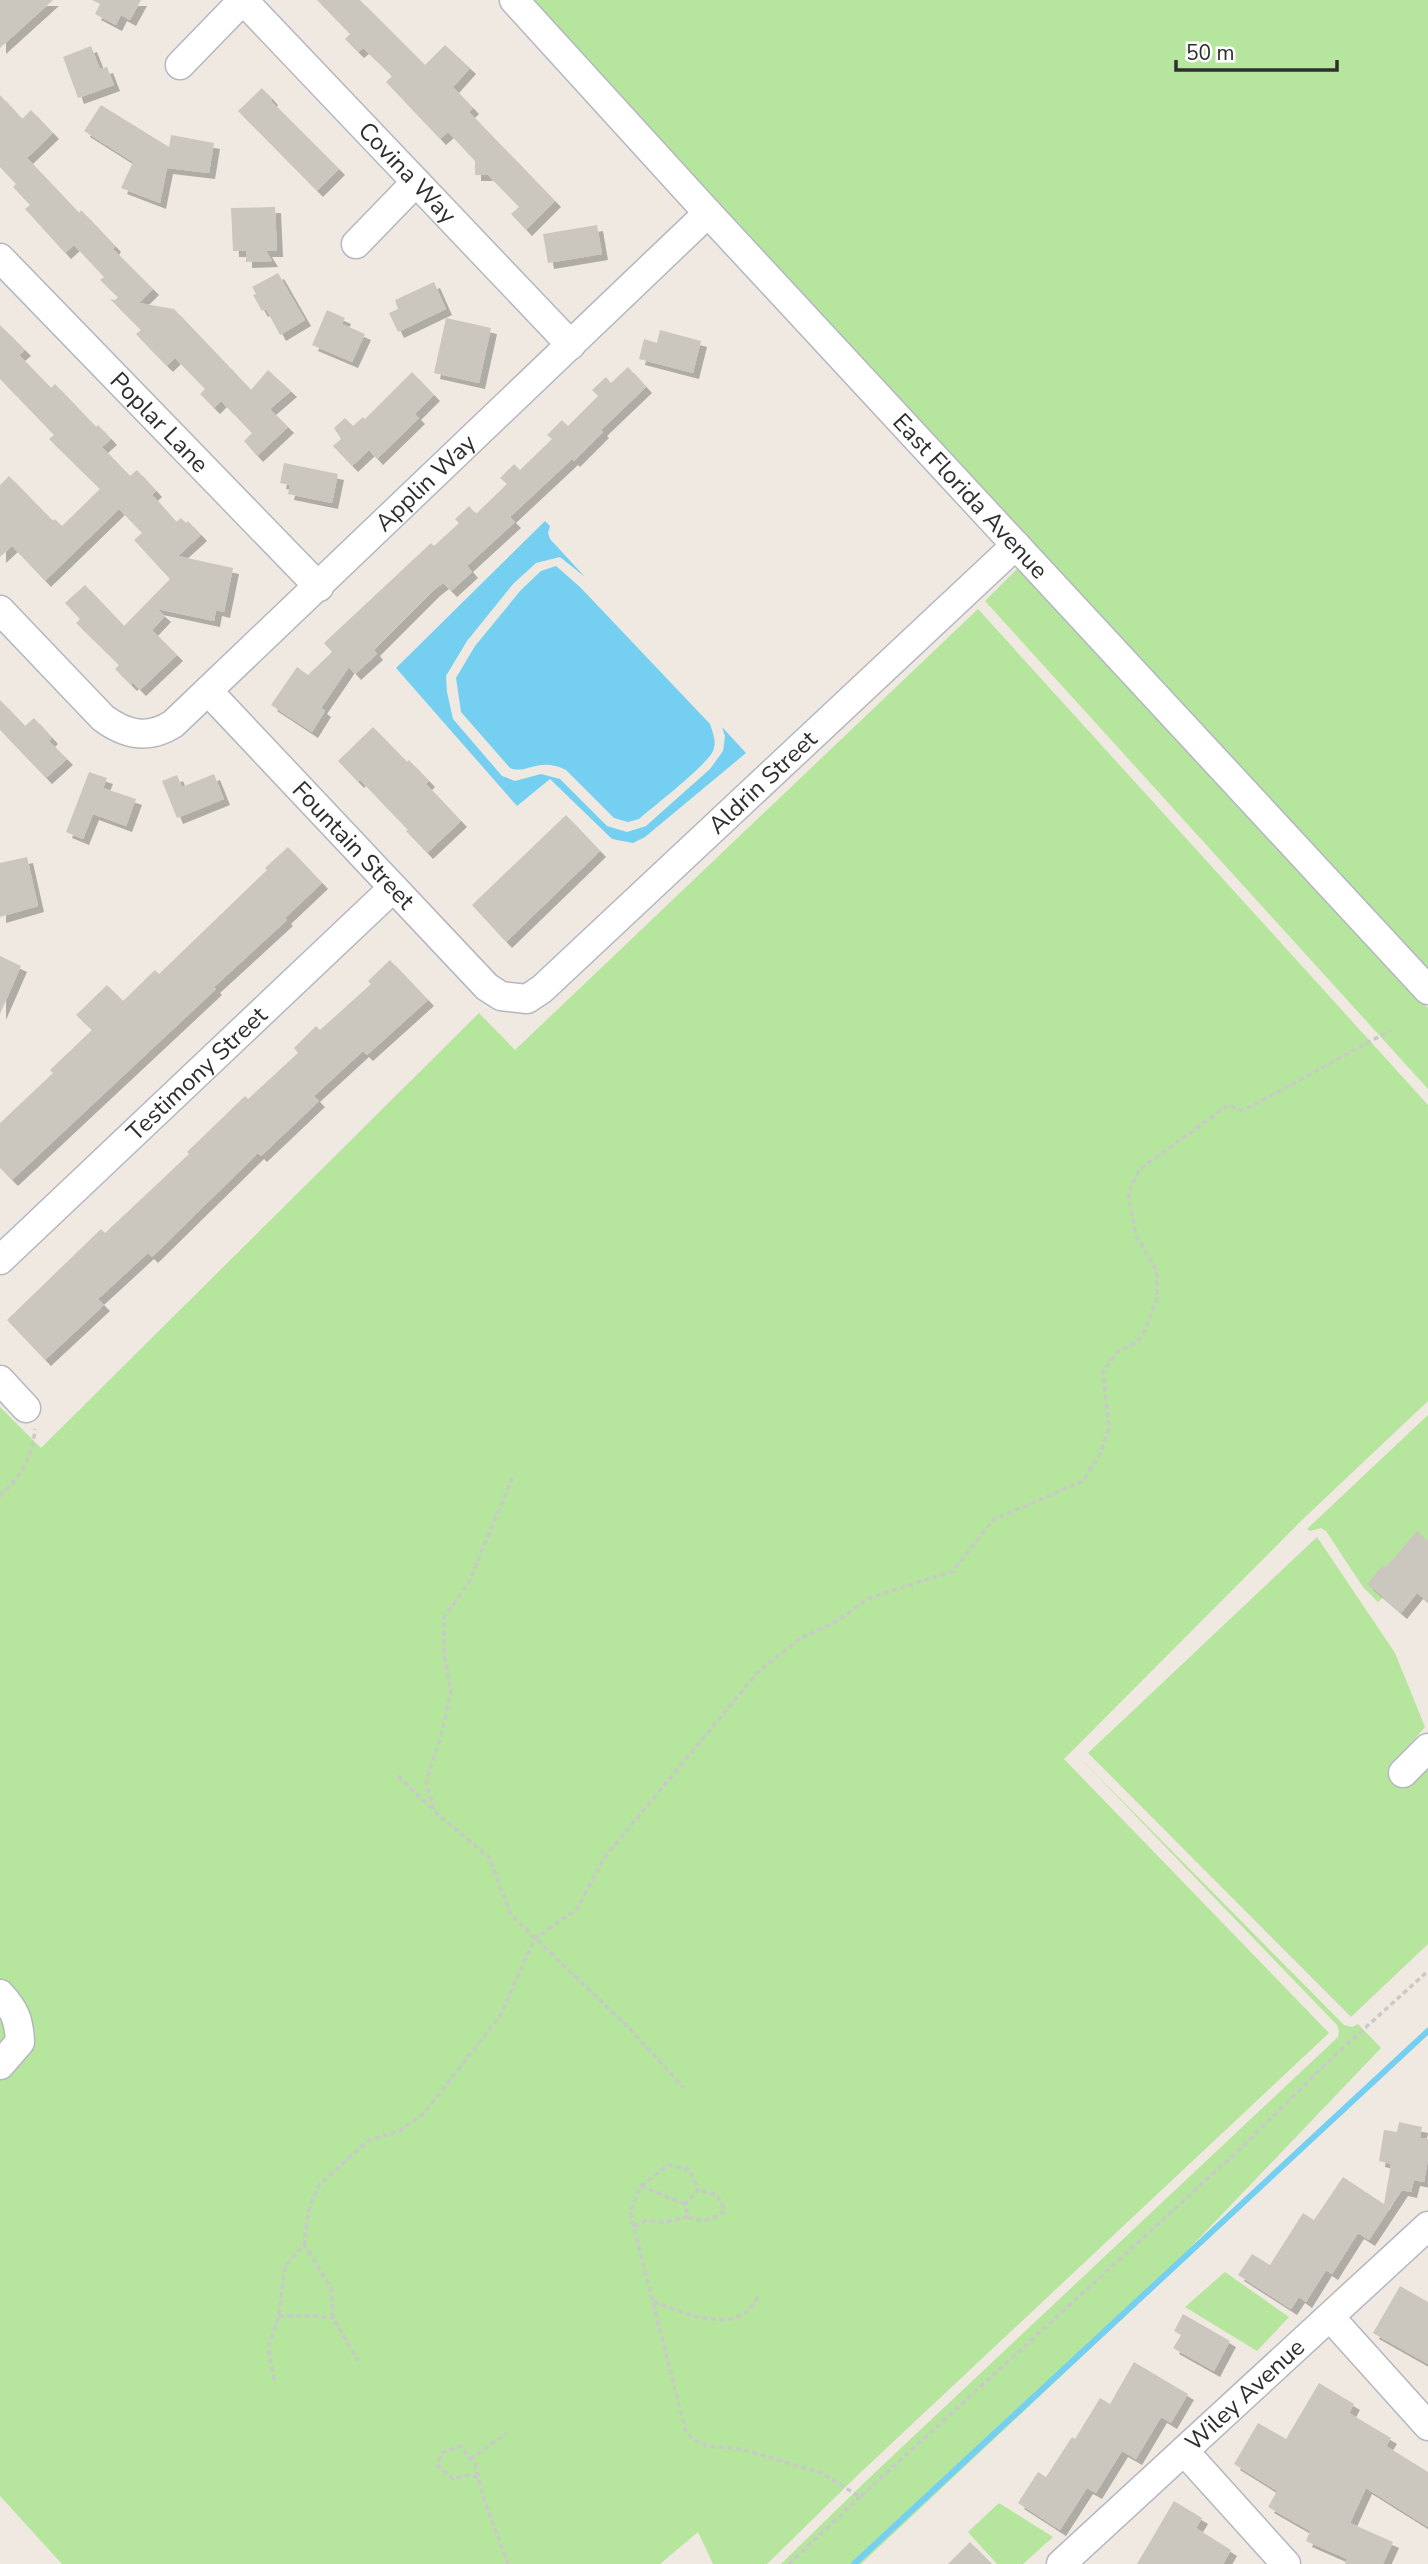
<svg xmlns="http://www.w3.org/2000/svg" width="1428" height="2564" font-family="'Nunito Sans',sans-serif">
<style>
.green{fill:#b6e59e}
.water{fill:#75cff0}
.lines{fill:none;stroke-linecap:round;stroke-linejoin:round}
.stream{stroke:#75cff0;stroke-width:6}
.building{fill:#cbc7bf;filter:url(#shadow)}
.minor-casing{stroke:#b4b7c1;stroke-width:31}
.path{stroke:#c9c9c9;stroke-width:3.5;stroke-dasharray:5 3.5;stroke-linecap:butt}
.minor{stroke:#fff;stroke-width:28}
.labels{text-anchor:middle;stroke-width:5;stroke-linejoin:round;paint-order:stroke}
.street-label{font-size:24px;fill:#2e2e2e;stroke:#fff}
</style>
<defs>
<filter id="shadow"><feDropShadow dx="6" dy="6" stdDeviation="0" flood-color="#0004"/></filter>
</defs>
<rect width="100%" height="100%" fill="#efe9e1"/>
<g class="green">
<path d="M514,0H1428V990Z"/>
<path d="M1019,567L1428,1008V1089L985,601Z"/>
<path d="M978,609L1428,1105V1401L1302,1520L1064,1759L1329,2033L860,2473L767,2564H713L698,2532L660,2564H62L0,2496V1407L41,1448L479,1013L515,1050Z"/>
<path d="M1428,1415V1569L1396,1585L1378,1602L1363,1587L1326,1531L1321,1528L1310,1531L1307,1529Z"/>
<path d="M1317,1537L1395,1653L1425,1727L1387,1771L1401,1783L1428,1765V1944L1351,2017L1088,1753Z"/>
<path d="M1079,1757L1344,2025L1352,2027L1358,2024L1381,2048L1124,2317L861,2564H781L867,2480L1338,2037L1339,2031L1337,2025Z"/>
<path d="M1225,2272L1289,2317L1257,2351L1185,2307Z"/>
<path d="M999,2503L1053,2537L1023,2564H997L968,2532Z"/>
</g>
<g class="water">
<path d="M545,521L550,526L548,533L550,539L585,577L560,557L536,563L513,584L467,641L446,676L447,692L453,719L502,776L515,781L541,774L560,779L607,826L627,832L646,826L710,769L723,751L725,736L722,727L746,753L645,837L633,843L612,839L550,779L517,806L396,668Z"/>
<path d="M556,566L580,587L710,724C713,733 717,742 713,751C705,767 655,805 639,819L628,822L614,818L566,770C539,756 526,775 510,768L461,712L456,678L475,646L521,590L541,571Z"/>
</g>
<g class="lines">
<path class="stream" d="M854,2564L1428,2031"/>
</g>
<g class="building">
<path d="M0,0H53L0,48Z"/>
<path d="M92,0H141L130,20L121,15L116,25L95,14L100,4Z"/>
<path d="M317,0H360L425,65L445,45L470,68L453,87L473,108L469,112L555,201L526,230L511,214L519,207L488,175H475V161L448,132L440,139L386,82L392,76L363,48L358,52L345,39L350,34Z"/>
<path d="M91,46L100,69L107,67L114,85L78,98L63,57Z"/>
<path d="M262,88L272,99L271,101L339,169L317,191L238,111Z"/>
<path d="M0,95L22,119L31,110L53,133L27,158L79,213L81,210L115,246L113,249L153,289L139,303L174,309L251,390L268,370L291,391L270,409L288,427L257,456L244,441L252,433L221,401L214,408L200,394L205,389L175,358L167,366L150,349L136,334L141,330L110,299L115,300L118,297L100,280L104,277L74,245L65,253L25,209L30,205L13,187L16,184L0,167Z"/>
<path d="M101,105L169,147L171,135L214,143L209,173L167,168L160,203L121,188L133,162L84,131Z"/>
<path d="M275,207L277,251H266L272,261L246,262V251H233L231,208Z"/>
<path d="M597,225L602,254L548,263L543,234Z"/>
<path d="M278,273L305,320L280,335L266,309L262,311L253,295L256,294L252,287Z"/>
<path d="M434,282L446,309L398,332L389,313L398,309L395,300Z"/>
<path d="M327,310L345,318L342,324L365,334L352,362L312,345Z"/>
<path d="M446,318L491,328L479,383L434,373Z"/>
<path d="M0,325L25,350L19,355L51,388L55,384L96,427L98,425L111,439L102,447L130,476L137,470L156,491L152,495L176,522L181,518L186,523L188,521L201,535L178,556L233,568L224,612L216,610L214,621L157,609L165,616L152,630L177,655L140,690L133,683L131,685L115,669L119,665L76,623L80,619L65,603L85,585L124,626L170,579L134,540L142,533L119,509L45,581L12,546L0,557V485L9,476L53,521L55,519L62,526L100,489L49,439L54,435L0,379Z"/>
<path d="M660,330L701,341L693,373L639,359L644,339L657,343Z"/>
<path d="M628,367L646,387L601,430L603,432L574,461L572,459L510,517L515,522L467,566L472,572L451,591L443,583L434,590L374,650L377,654L355,674L349,667L321,708L325,711L312,732L271,705L297,667L308,675L332,652L324,643L431,543L434,546L459,523L455,519L469,506L476,514L507,484L500,478L514,464L520,470L552,439L547,435L562,420L568,426L598,396L592,390L606,377L611,383Z"/>
<path d="M412,372L434,395L415,414L419,418L377,459L369,450L352,466L333,446L341,439L334,428L345,418L353,426L363,417L365,419Z"/>
<path d="M284,463L338,474L332,503L288,494L290,485L280,483Z"/>
<path d="M0,700L25,726L34,718L52,738L49,741L67,759L46,778L0,730Z"/>
<path d="M373,727L407,762L409,760L429,781L426,784L461,821L427,853L406,831L408,830L360,780L358,782L338,761Z"/>
<path d="M89,772L107,778L103,788L136,799L126,826L93,814L83,839L66,832Z"/>
<path d="M214,774L224,799L177,818L162,781L177,775L182,787Z"/>
<path d="M566,815L600,851L506,942L472,905Z"/>
<path d="M288,847L322,883L285,918L287,920L214,987L216,989L12,1180L0,1168V1123L53,1073L50,1070L92,1030L76,1015L107,985L123,1001L155,970L159,974L267,870L265,868Z"/>
<path d="M27,857L38,906L0,917V863Z"/>
<path d="M0,956L21,966L0,1014Z"/>
<path d="M390,960L428,1000L367,1055L363,1051L314,1096L319,1101L261,1156L258,1153L152,1257L148,1253L98,1299L104,1305L45,1360L7,1320L101,1229L105,1233L154,1187L189,1154L187,1152L245,1096L248,1099L298,1053L294,1048L316,1026L320,1030L371,984L368,981Z"/>
<path d="M1417,1531L1428,1541V1602L1417,1593L1401,1613L1367,1584L1383,1565L1386,1567Z"/>
<path d="M1399,2122L1422,2127L1420,2138L1428,2139V2159L1424,2182L1414,2180L1411,2192L1402,2190L1369,2240L1358,2233L1332,2274L1326,2270L1306,2302L1299,2297L1291,2309L1238,2275L1252,2254L1270,2265L1303,2213L1314,2220L1343,2177L1384,2204L1391,2164L1379,2161L1384,2130L1397,2132Z"/>
<path d="M1400,2286L1428,2302V2364L1373,2333Z"/>
<path d="M1183,2314L1230,2341L1214,2371L1173,2348L1181,2335L1174,2331Z"/>
<path d="M1134,2362L1188,2394L1171,2423L1161,2417L1136,2459L1122,2451L1096,2493L1087,2488L1060,2530L1018,2503L1038,2472L1046,2477L1072,2437L1075,2439L1100,2398L1110,2404Z"/>
<path d="M1319,2383L1354,2404L1349,2413L1391,2438L1386,2446L1428,2472V2527L1366,2488L1350,2523L1393,2542L1383,2564H1345L1347,2559L1306,2541L1310,2531L1268,2507L1277,2491L1234,2464L1258,2423L1286,2439Z"/>
<path d="M1174,2501L1202,2518L1196,2528L1231,2550L1223,2564H1137Z"/>
<path d="M970,2542L992,2564H948Z"/>
</g>
<g class="lines">
<g class="minor-casing">
<g id="minor">
<path id="s1" d="M514,0L708,213L1428,990"/>
<path id="s2" d="M180,65L243,0L571,345"/>
<path d="M356,244L416,182"/>
<path id="s3" d="M0,258L319,587"/>
<path id="s4" d="M0,610L103,718C126,735 148,740 173,724L708,213"/>
<path id="s5" d="M208,691L487,987L501,996L527,999L542,989L1016,545"/>
<path id="s6" d="M0,1260L393,888"/>
<path d="M0,1380L26,1408"/>
<path d="M1403,1773L1428,1748"/>
<path d="M0,1994C15,2010 19,2020 20,2042L0,2065"/>
<path d="M1330,2317L1428,2426"/>
<path d="M1184,2451L1286,2564"/>
<path id="s7" d="M1061,2564L1428,2226"/>
</g>
</g>
<g class="path">
<path d="M0,1496C22,1475 32,1459 35,1429"/>
<path d="M398,1776L442,1818L489,1857L511,1915L627,2026L684,2088"/>
<path d="M434,1809L426,1782L441,1736L451,1691L444,1654V1617L468,1584L514,1474"/>
<path d="M641,2186L685,2204"/>
<path d="M688,2217C702,2223 712,2220 725,2211L717,2195L698,2190"/>
<path d="M634,2226L646,2221L665,2222L688,2217L685,2204L698,2190L690,2170L668,2165L641,2186L630,2212L686,2432L694,2440L708,2446L741,2449L822,2473L860,2497L1240,2149L1333,2057L1428,1971"/>
<path d="M304,2244L331,2288L333,2318L358,2361"/>
<path d="M654,2302C679,2310 719,2330 745,2313C750,2310 755,2301 759,2296"/>
<path d="M279,2316H315L333,2318"/>
<path d="M274,2380L268,2348L279,2316L285,2266L304,2244L309,2208L319,2185L369,2140L400,2131L424,2113L500,2016L535,1938L577,1909L604,1858L757,1673L799,1639L837,1621L867,1599L953,1571L993,1520L1083,1481L1100,1454L1109,1428L1103,1371L1118,1351L1137,1342L1145,1330L1157,1298V1271L1136,1236L1128,1193L1140,1169L1228,1105L1241,1110L1252,1106L1391,1030"/>
<path d="M470,2459L507,2433"/>
<path d="M478,2477L467,2475L453,2479L438,2466L441,2453L460,2446L475,2464L484,2499L508,2564"/>
<path d="M789,2564L860,2497"/>
</g>
<use href="#minor" class="minor"/>
</g>
<g class="labels">
<g class="street-label">
<text dy="8" stroke="none"><textPath href="#s2" startOffset="329">Covina Way</textPath></text>
<text dy="8" stroke="none"><textPath href="#s3" startOffset="229">Poplar Lane</textPath></text>
<text dy="8" stroke="none"><textPath href="#s4" startOffset="574">Applin Way</textPath></text>
<text dy="8" stroke="none"><textPath href="#s1" startOffset="674">East Florida Avenue</textPath></text>
<text dy="8" stroke="none"><textPath href="#s5" startOffset="770">Aldrin Street</textPath></text>
<text dy="8" stroke="none"><textPath href="#s5" startOffset="212">Fountain Street</textPath></text>
<text dy="8" stroke="none"><textPath href="#s6" startOffset="271">Testimony Street</textPath></text>
<text dy="8" stroke="none"><textPath href="#s7" startOffset="250">Wiley Avenue</textPath></text>
</g>
</g>
<path d="M1176 60v10h161v-10" fill="none" stroke="#2e2e2e" stroke-width="3.5"/>
<text x="1186" y="60" font-size="21" fill="#2e2e2e" stroke="#ffffff" stroke-width="5" paint-order="stroke">50 m</text>
</svg>
